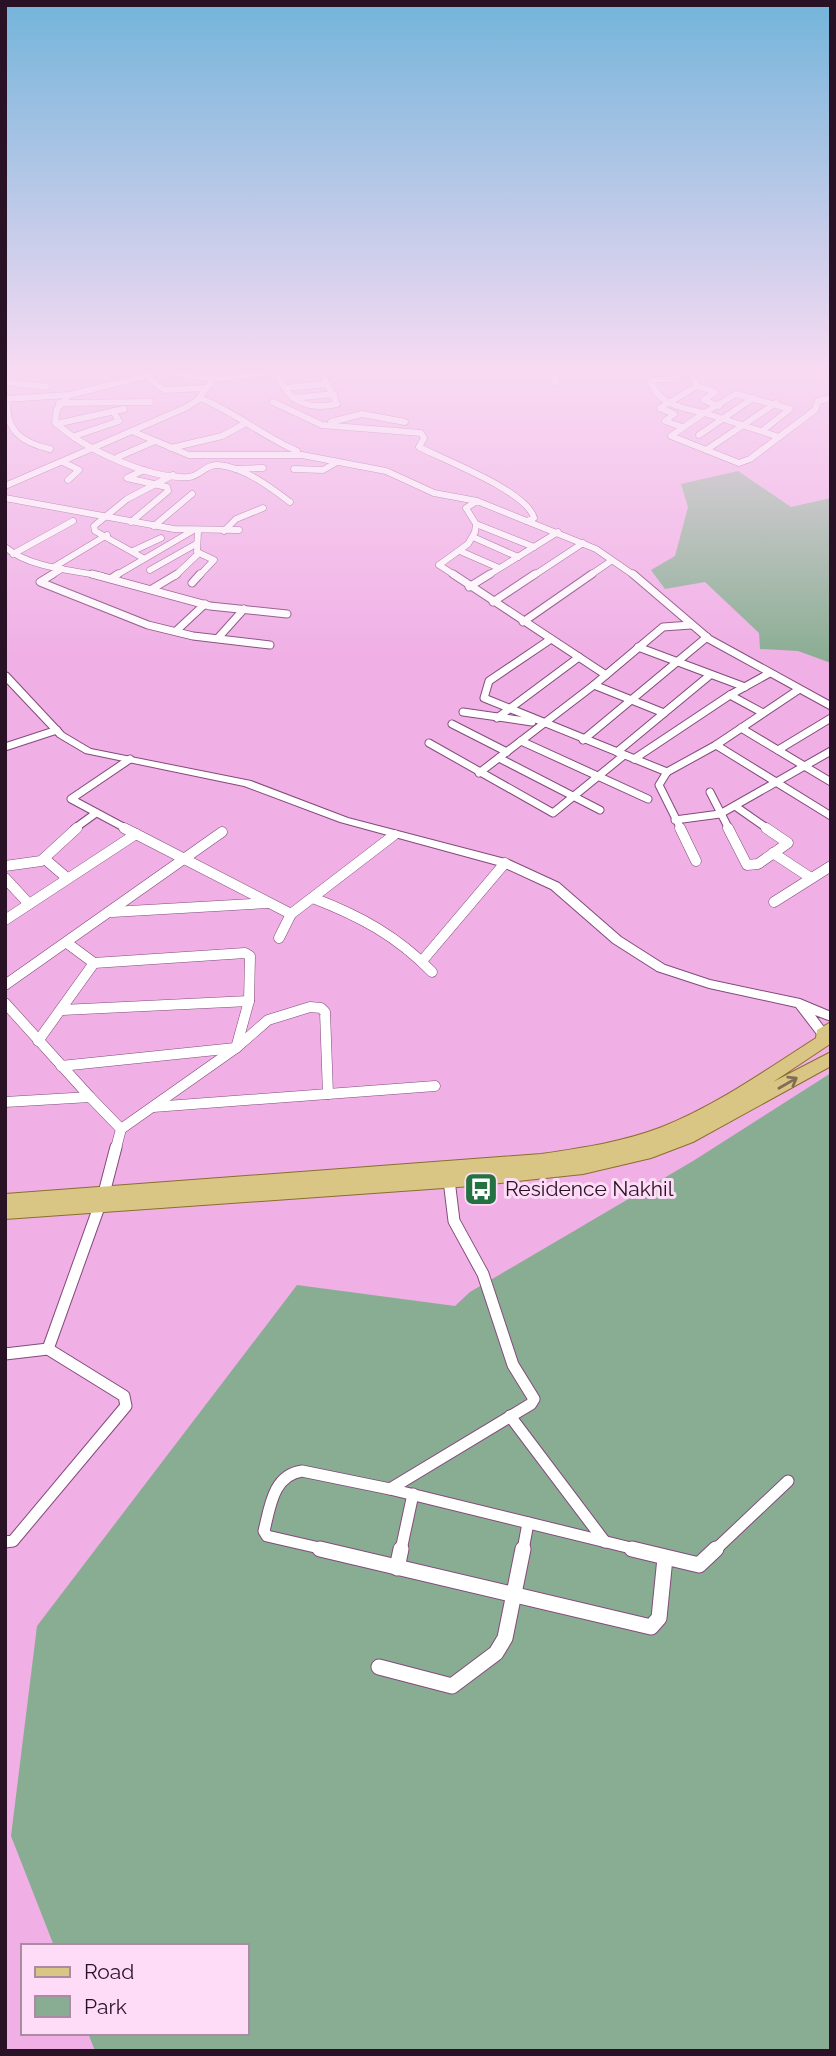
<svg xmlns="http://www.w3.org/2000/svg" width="836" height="2056" font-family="Raleway,sans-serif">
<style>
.green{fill:#89ad92}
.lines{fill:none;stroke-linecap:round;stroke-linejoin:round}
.minor-far4-casing{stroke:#834a7b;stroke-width:7}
.minor-far3-casing{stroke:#834a7b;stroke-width:9}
.minor-far2-casing{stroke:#834a7b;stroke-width:11}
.minor-far1-casing{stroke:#834a7b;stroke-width:13}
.minor-casing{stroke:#834a7b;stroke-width:17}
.tertiary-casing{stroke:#834a7b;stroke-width:2}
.primary-casing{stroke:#8b6e2e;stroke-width:2}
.minor-far4{stroke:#fff;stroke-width:6}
.minor-far3{stroke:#fff;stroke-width:7}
.minor-far2{stroke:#fff;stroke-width:10}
.minor-far1{stroke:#fff;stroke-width:11}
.minor{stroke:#fff;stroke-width:15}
.tertiary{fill:#fff;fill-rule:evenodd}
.primary{fill:#d9c685;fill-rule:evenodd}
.oneway{stroke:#826c56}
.labels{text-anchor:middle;stroke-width:6;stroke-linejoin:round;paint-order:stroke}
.poi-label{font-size:21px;fill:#2a1226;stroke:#fedcf7;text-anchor:start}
</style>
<rect width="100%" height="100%" fill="#f0afe5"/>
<g class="green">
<path d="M738,471L791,507L831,498V663L798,651L760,649L759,633L705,582L665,589L651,570L675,556L688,507L681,484Z"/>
<path d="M831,1073V2051H95L88,2033H247V1946H54L11,1836L37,1626L297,1285L455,1306L470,1292L693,1161Z"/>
</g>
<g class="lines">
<g class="minor-far4-casing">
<g id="minor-far4">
<path d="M178,374L213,379L263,374"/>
<path d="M279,374C286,403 311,410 337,404L322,374"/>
<path d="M553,374L555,383"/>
<path d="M648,374C656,405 676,406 704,413"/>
<path d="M146,376L164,390L205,388"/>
<path d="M650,380L671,379L680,374"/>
<path d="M5,382L47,387"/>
<path d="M697,386L715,392L704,400L719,406"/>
<path d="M285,388L328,384"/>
<path d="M69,395L57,409L55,422C82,448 150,480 189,477C200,476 206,464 218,465C244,467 270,487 290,502"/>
<path d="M200,398C235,412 262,436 297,451"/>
<path d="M293,398L334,394"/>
<path d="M5,399L69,395L154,374"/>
<path d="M8,399C4,431 23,443 50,449"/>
<path d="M273,402L322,425L421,433L424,438L419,447C444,460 527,491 534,518L527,521"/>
<path d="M59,403L150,402"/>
<path d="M704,413L714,416L779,437L750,459L739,463L671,436Z"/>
<path d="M704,413L736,394L790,409L762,431"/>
<path d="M331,422L362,414L405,422"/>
<path d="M56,424L124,409"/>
<path d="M682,427L665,421L674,414L660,408L697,386L691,374"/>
<path d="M134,432L189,455H302L386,471L434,493L477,501"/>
<path d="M699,435L753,398"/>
<path d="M75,436L119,421L113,411"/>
<path d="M779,437L815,410L818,401L831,398"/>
<path d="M171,448L222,436L244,424"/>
<path d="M706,450L776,403"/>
<path d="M118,457L155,441"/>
<path d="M63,462L79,470L68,480"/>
<path d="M236,469L263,468"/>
<path d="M294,469L323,470L337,462"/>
<path d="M5,486L185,408L198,400L213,379"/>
<path d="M5,498L174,529L239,530"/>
<path d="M131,522L168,491L167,487L127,478L144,470"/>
<path d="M476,524L534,547"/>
<path d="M154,526L192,494"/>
<path d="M198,531L197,552L214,560L199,576"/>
<path d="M224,531L236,519L263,508"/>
<path d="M473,537L518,557"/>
<path d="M5,547C30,568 71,570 102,576"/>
<path d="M133,551L161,538"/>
<path d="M460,551L499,568"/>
<path d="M13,554L73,521"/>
<path d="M143,558L95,531L94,526L127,499L173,475"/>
<path d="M54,567L107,535"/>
<path d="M150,570L196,544"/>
<path d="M50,576L62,569"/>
<path d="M115,576L192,531"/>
<path d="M175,576L199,553"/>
<path d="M456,576L439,565L468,544L475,532L476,524L466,508L477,501L596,549L635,576"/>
<path d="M487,576L558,532"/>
<path d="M533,576L583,543"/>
<path d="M589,576L611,561"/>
</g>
</g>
<g class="minor-far3-casing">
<g id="minor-far3">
<path d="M53,574L40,582L148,625L193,636L270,645"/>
<path d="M92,574L210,606L287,614"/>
<path d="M453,574L606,675"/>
<path d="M633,574L709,639L831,706"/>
<path d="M112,578L118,574"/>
<path d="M192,583L200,574"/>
<path d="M469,587L490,574"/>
<path d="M152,589L177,574"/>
<path d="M493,602L535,574"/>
<path d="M523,622L592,574"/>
<path d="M176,631L205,604"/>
<path d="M218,638L244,609"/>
<path d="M551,639L489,681L484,698L667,772"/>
<path d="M638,647L745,687"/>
<path d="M594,685L664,713"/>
<path d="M730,695L763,713"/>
<path d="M463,712L532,722"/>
<path d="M497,718L579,657"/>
<path d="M452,724L507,752"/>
<path d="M741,728L831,782"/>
<path d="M583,740L707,637"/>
<path d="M521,741L648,799"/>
<path d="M429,743L553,813L623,756"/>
<path d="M716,745L831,816"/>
<path d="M5,747L57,730"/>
<path d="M778,750L831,718"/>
<path d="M617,752L710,675"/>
<path d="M499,758L600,810"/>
<path d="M634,759L730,695L768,674"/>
<path d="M479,773L594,685L663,627L691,625"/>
<path d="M710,792L729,829"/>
<path d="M735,806L768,829"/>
<path d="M675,820L720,814L831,751"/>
<path d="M74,829L96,813"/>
<path d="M127,829L71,799L130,759"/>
<path d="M681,829L659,785L667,772L716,745L798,690"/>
</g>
</g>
<g class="minor-far2-casing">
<g id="minor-far2">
<path d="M680,828L696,861"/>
<path d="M728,828L747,865L758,864L788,843L766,828"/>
<path d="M136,834L291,914L394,835"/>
<path d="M773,853L811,878"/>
<path d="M46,860L67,878"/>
<path d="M5,866L41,861L77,828"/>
<path d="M5,878L29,904"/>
<path d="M313,898C360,916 397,936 432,972"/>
<path d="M774,902L831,866"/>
<path d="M112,912L268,903"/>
<path d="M5,920L136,834L124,828"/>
<path d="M279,938L291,914"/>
<path d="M422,961L505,863"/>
<path d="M94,963L245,953L250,956L249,1001L236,1048"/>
<path d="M5,985L222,832"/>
<path d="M5,1003L90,1097L5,1102"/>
<path d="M62,1010L249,1001"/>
<path d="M38,1041L94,963L67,943"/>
<path d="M61,1066L235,1048"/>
<path d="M90,1097L121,1129L116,1148"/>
<path d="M153,1107L435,1086"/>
<path d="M121,1129L236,1048L268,1020L310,1007L321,1008L325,1012L328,1094"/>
</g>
</g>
<g class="minor-far1-casing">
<g id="minor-far1">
<path d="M48,1349L104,1193L116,1147"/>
<path d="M5,1354L48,1349L124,1396L126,1406L13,1541L5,1542"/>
<path d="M510,1416L605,1542"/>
<path d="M390,1489L531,1404L534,1399L513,1365L483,1274L454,1221L449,1180"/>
<path d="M328,1550L267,1536L264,1531C270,1507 273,1475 302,1471L390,1489L639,1550"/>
<path d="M401,1550L413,1494"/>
<path d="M523,1550L528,1523"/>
<path d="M715,1550L788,1481"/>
</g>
</g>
<g class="minor-casing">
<g id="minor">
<path d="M320,1549L651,1627L659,1618L665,1558"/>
<path d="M632,1549L699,1565L716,1549"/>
<path d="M397,1568L401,1549"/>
<path d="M379,1667L452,1686L496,1653L505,1638L523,1549"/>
</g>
</g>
<g class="tertiary-casing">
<path id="tertiary" d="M5,672L8,673L64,733L91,749L251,781L348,818L509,860L559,883L621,937L665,965L710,980L800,999L831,1012V1021L815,1015L829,1034L823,1039L819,1037L796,1007L709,988L657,971L613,943L551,889L501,866L340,822L244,786L85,753L58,737L5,681Z"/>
</g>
<g class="primary-casing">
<path id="primary" d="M831,1022L830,1044L773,1082L831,1052V1066L693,1142L651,1158L583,1174L472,1186L5,1219V1194L541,1154C582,1148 623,1142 662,1127C717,1105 766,1070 816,1038L817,1030Z"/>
</g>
<use href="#minor-far4" class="minor-far4"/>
<use href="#minor-far3" class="minor-far3"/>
<use href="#minor-far2" class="minor-far2"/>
<use href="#minor-far1" class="minor-far1"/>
<use href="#minor" class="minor"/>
<use href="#tertiary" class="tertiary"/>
<use href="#primary" class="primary"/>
</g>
<defs><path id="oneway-shaft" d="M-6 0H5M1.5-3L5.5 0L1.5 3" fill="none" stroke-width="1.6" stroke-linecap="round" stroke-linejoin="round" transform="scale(1.75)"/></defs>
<use class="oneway" href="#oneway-shaft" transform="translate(788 1083) rotate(-30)"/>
<linearGradient id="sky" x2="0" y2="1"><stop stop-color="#73b4da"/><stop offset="0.56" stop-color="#f8dbf3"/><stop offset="1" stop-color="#f8dbf3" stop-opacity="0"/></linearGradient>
<rect width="836" height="662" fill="url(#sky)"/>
<defs>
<g id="bus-square" transform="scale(1.75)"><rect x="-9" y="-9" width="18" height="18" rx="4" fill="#247242" stroke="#fedcf7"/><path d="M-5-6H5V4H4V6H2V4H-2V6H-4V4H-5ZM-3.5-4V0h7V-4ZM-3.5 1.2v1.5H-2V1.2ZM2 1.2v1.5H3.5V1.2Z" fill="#fff"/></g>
</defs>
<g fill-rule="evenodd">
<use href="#bus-square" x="481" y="1189"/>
</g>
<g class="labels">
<g class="poi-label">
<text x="505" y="1196">Residence Nakhil</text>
</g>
</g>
<rect width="836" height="2056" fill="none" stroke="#2a1226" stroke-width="14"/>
<rect x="21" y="1944" width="228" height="91" fill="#fedcf7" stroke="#a98ba3" stroke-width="2"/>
<rect x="35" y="1967" width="35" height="10" fill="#d9c685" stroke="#a98ba3" stroke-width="2"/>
<text x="84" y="1979" font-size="21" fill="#2a1226">Road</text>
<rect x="35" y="1996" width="35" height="21" fill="#89ad92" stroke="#a98ba3" stroke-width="2"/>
<text x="84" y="2014" font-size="21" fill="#2a1226">Park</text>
</svg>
